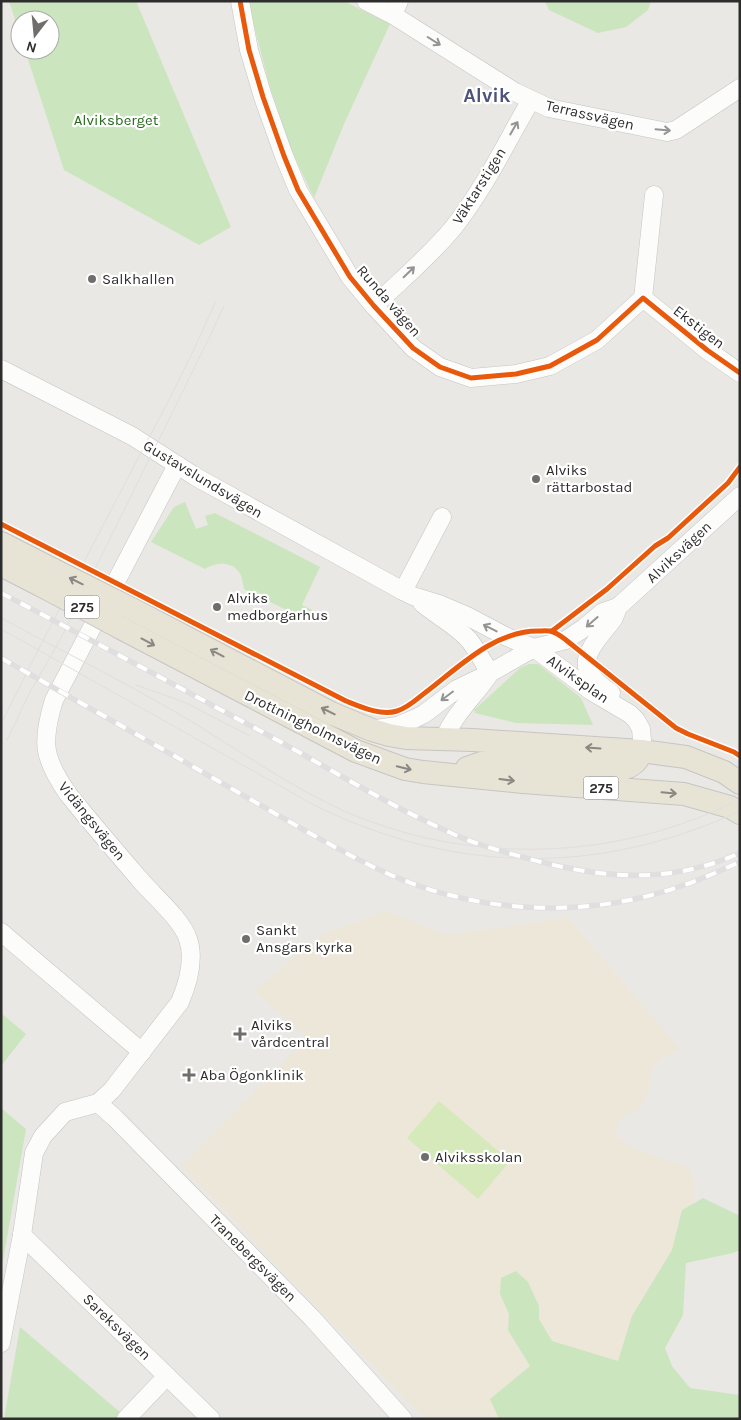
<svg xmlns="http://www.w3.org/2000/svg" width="741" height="1420" font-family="Karla,sans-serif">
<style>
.education{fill:#ede7d9}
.green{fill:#cbe5be}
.pitch{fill:#d5e9bb}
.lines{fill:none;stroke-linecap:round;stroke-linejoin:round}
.minor-casing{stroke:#c4c4c4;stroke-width:19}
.major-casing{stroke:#c6c5c3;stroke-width:24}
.minor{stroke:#fcfcfb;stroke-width:18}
.major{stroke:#e7e4d6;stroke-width:22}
.tram{stroke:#dfdfe0;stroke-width:1}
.rail-casing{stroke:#dfdfe0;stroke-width:5.5}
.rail{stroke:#fff;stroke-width:4;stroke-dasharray:11;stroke-linecap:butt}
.major-bridge-casing{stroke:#c6c5c3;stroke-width:24;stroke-linecap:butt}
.major-bridge{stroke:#e7e4d6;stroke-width:22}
.cycleway-casing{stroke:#fff;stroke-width:8}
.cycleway{stroke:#e8590c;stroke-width:5}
.oneway{stroke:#949494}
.oneway2{stroke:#8a8882}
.poi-dot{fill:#6f6e6d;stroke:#fff;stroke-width:2}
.labels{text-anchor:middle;stroke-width:4.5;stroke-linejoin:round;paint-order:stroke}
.shield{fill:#fff;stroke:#6c6c6c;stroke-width:1}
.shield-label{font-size:14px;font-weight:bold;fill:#2d2d2d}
.street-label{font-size:15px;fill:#2d2d2d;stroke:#fff}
.park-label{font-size:15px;fill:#286a1c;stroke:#fff}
.poi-label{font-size:15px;fill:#2d2d2d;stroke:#fff;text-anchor:start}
.district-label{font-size:20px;font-weight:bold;fill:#4d537d;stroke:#fff}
</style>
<rect width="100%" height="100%" fill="#eae8e4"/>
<path class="education" d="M387,911L446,935L568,918L681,1050L661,1058L652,1070L646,1100L638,1110L623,1116L616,1128L617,1137L632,1148L688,1167L695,1180L694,1203L682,1210L672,1250L632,1316L618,1362L552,1341L539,1319V1306L528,1282L516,1271L500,1294L509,1314L508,1330L530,1367L490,1399L499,1419H427L406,1400L182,1166L307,1038L254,991L325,933Z"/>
<g class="green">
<path d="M9,1H136L231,227L199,245L64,170L25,50H50V20H20V34Z"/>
<path d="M251,1H344L390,24L344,124L314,198L292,152L270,87L249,7Z"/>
<path d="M545,1H651L648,10L626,27L598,33L549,10Z"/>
<path d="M185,502L196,529L208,525L205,516L215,513L320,567L302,605L312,610L307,620L244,589C243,584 242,576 239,572C231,561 215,562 205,569L151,542L174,507Z"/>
<path d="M529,664H538L581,698L593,725L516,723L475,713L474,710L520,668Z"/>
<path d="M1,1013L26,1034L1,1066Z"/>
<path d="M1,1108L26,1129L1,1272Z"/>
<path d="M703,1198L740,1216V1250L733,1253L686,1263L683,1315L665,1348L672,1366L690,1388L740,1395V1419H499L490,1399L530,1366L508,1330L509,1314L500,1294L501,1278L516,1271L528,1282L539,1306V1319L552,1341L618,1361L632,1316L672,1250L682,1210Z"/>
<path d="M20,1327L121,1413L116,1419H4Z"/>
</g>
<path class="pitch" d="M439,1101L510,1161L478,1199L407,1138Z"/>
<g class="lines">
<g class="minor-casing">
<g id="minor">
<path d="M240,1L249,50L263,97L284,156L298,190L350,277L374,306L413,348L440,367L471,378L516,374L550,366L597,340L643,298"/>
<path d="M366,1L393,15L515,92L549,108L667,132L676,130L740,88"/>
<path d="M393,15L399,1"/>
<path d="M643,298L707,350L740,373"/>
<path d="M643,298L654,195"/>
<path d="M374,306C400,281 430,256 453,228C484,189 506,143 531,100"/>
<path d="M1,369L132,436L196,477L403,591L413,596L439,604L467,616L507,637L534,648L591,691L630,714L636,720L641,729L642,740L641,751"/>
<path d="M403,591L442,517"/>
<path d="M422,603C437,616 456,625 469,640C477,650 483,662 490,673"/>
<path d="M611,693C603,687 589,678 587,667C584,651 603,633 611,622C615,618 616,612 618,607L740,496"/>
<path d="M376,729L397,726L416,718L424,714L457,689L490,673L534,648L566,640L584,628L603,612L618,607"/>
<path d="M444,739C453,716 474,696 488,676"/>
<path d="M1,932L142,1052"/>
<path d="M98,1103L115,1118L312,1318L403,1419"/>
<path d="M22,1235L211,1419"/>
<path d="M1,1343L22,1235L34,1153L43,1136L65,1112L98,1103L112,1090L180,1002C188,983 195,959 188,939C182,920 155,897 142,882C117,853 92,824 68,794C43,758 41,742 54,700L177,465"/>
<path d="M126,1419L167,1376"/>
</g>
</g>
<g class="major-casing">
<g id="major">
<path d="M1,543L54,570"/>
<path d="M1,565L44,587"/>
<path d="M130,608L331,713L372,730L389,735L406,738L473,740L641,751L686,757L724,772L740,783"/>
<path d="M119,627L356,751L405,769L423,772L523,782L684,794L730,807L740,813"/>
<path d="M467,768L481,763H509L617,770C629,768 638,764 641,751"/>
</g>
</g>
<use href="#minor" class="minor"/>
<use href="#major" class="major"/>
<g class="tram">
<path d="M1,618C60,650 121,680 179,714C233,746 285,784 342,810C467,866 618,862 740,799"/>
<path d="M1,629L312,804C452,874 597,877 740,811"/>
<path d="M136,685L184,702L250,736"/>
<path d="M1,724C47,630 97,538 145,445C170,399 194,351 215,303"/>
<path d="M7,740L29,694L61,638L212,332L224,306"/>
</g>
<g class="rail-casing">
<g id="rail">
<path d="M1,593C90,639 178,687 266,734C327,767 386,804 449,832C472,843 497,850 522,857C598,878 666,886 740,853"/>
<path d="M1,658C74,699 147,740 220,782C248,798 276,814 304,830C335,847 366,865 398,878C488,915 592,918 684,885C703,879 721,870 740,862"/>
</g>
</g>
<use href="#rail" class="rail"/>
<g class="major-bridge-casing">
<g id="major-bridge">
<path d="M54,570L130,608"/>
<path d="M44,587L119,627"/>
</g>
</g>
<use href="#major-bridge" class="major-bridge"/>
<g class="cycleway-casing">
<g id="cycleway">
<path d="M240,1L249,50L263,97L284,156L298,190L350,277L374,306L413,348L440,367L471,378L516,374L550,366L597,340L643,298L707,350L740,373"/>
<path d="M1,524L346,701C361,707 381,716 397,711C408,708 418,698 426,692C459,667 494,631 538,631C542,631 549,630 553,632C557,633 562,637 566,640L676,728L688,734L734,752L740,756"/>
<path d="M552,631L607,589L655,546L668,538L728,483L740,467"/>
</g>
</g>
<use href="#cycleway" class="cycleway"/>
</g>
<defs><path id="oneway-shaft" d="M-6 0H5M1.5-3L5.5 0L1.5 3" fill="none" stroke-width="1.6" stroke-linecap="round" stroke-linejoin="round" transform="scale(1.25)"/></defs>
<g class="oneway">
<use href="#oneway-shaft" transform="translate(434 41) rotate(32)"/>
<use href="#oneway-shaft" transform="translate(514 128) rotate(-60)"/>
<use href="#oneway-shaft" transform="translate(663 130) rotate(5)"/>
<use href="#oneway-shaft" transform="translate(409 272) rotate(-44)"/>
<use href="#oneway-shaft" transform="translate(592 622) rotate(139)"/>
<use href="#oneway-shaft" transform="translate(490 628) rotate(-153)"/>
<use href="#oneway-shaft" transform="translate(447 696) rotate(143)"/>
</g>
<g class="oneway2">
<use href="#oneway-shaft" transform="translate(76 581) rotate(-154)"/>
<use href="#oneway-shaft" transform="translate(148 642) rotate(28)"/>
<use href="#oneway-shaft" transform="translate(217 653) rotate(-152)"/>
<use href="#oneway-shaft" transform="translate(328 711) rotate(-154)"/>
<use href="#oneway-shaft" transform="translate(593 748) rotate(-176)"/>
<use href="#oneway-shaft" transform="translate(404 768) rotate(14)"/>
<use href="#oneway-shaft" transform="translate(507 780) rotate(7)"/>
<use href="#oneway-shaft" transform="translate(669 793) rotate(5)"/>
</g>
<g class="poi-dot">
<circle cx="92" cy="279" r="5"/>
<circle cx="536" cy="479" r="5"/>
<circle cx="217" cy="607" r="5"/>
<circle cx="246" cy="939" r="5"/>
<path d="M237.5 1026.5h5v5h5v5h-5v5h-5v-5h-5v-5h5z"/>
<path d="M186.5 1067.5h5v5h5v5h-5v5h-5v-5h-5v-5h5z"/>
<circle cx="425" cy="1157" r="5"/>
</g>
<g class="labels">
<g class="shield">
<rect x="64.5" y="595.5" width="35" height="23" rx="4"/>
<rect x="583.5" y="776.5" width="35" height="23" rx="4"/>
</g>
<g class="shield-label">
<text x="82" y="612">275</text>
<text x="601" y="793">275</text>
</g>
<g class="street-label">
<text transform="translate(590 115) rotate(13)" y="5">Terrassvägen</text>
<text transform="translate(479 186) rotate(-58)" y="5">Väktarstigen</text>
<text transform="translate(389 301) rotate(49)" y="5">Runda vägen</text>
<text transform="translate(699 327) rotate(38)" y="5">Ekstigen</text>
<text transform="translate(203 479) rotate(31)" y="5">Gustavslundsvägen</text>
<text transform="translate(679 552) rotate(-43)" y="5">Alviksvägen</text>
<text transform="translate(578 679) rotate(35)" y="5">Alviksplan</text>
<text transform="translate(313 727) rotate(26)" y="5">Drottningholmsvägen</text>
<text transform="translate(92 821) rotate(51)" y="5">Vidängsvägen</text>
<text transform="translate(253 1258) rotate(45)" y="5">Tranebergsvägen</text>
<text transform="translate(117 1327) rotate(44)" y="5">Sareksvägen</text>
</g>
<g class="park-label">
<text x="116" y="125">Alviksberget</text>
</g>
<g class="poi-label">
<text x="102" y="284">Salkhallen</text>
<text x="546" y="475">Alviks<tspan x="546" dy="17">rättarbostad</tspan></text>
<text x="227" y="603">Alviks<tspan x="227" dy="17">medborgarhus</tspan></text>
<text x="256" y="935">Sankt<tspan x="256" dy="17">Ansgars kyrka</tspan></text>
<text x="251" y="1030">Alviks<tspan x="251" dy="17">vårdcentral</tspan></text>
<text x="200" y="1080">Aba Ögonklinik</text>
<text x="435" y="1162">Alviksskolan</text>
</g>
<g class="district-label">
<text x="487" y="102">Alvik</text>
</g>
</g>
<rect width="741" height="1420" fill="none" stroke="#2d2d2d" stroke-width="5"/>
<g transform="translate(35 35) rotate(196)"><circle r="24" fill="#ffffff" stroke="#ababab"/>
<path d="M0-4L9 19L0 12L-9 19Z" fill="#6f6e6d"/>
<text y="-8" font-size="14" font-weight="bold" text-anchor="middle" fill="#2d2d2d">N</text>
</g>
</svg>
